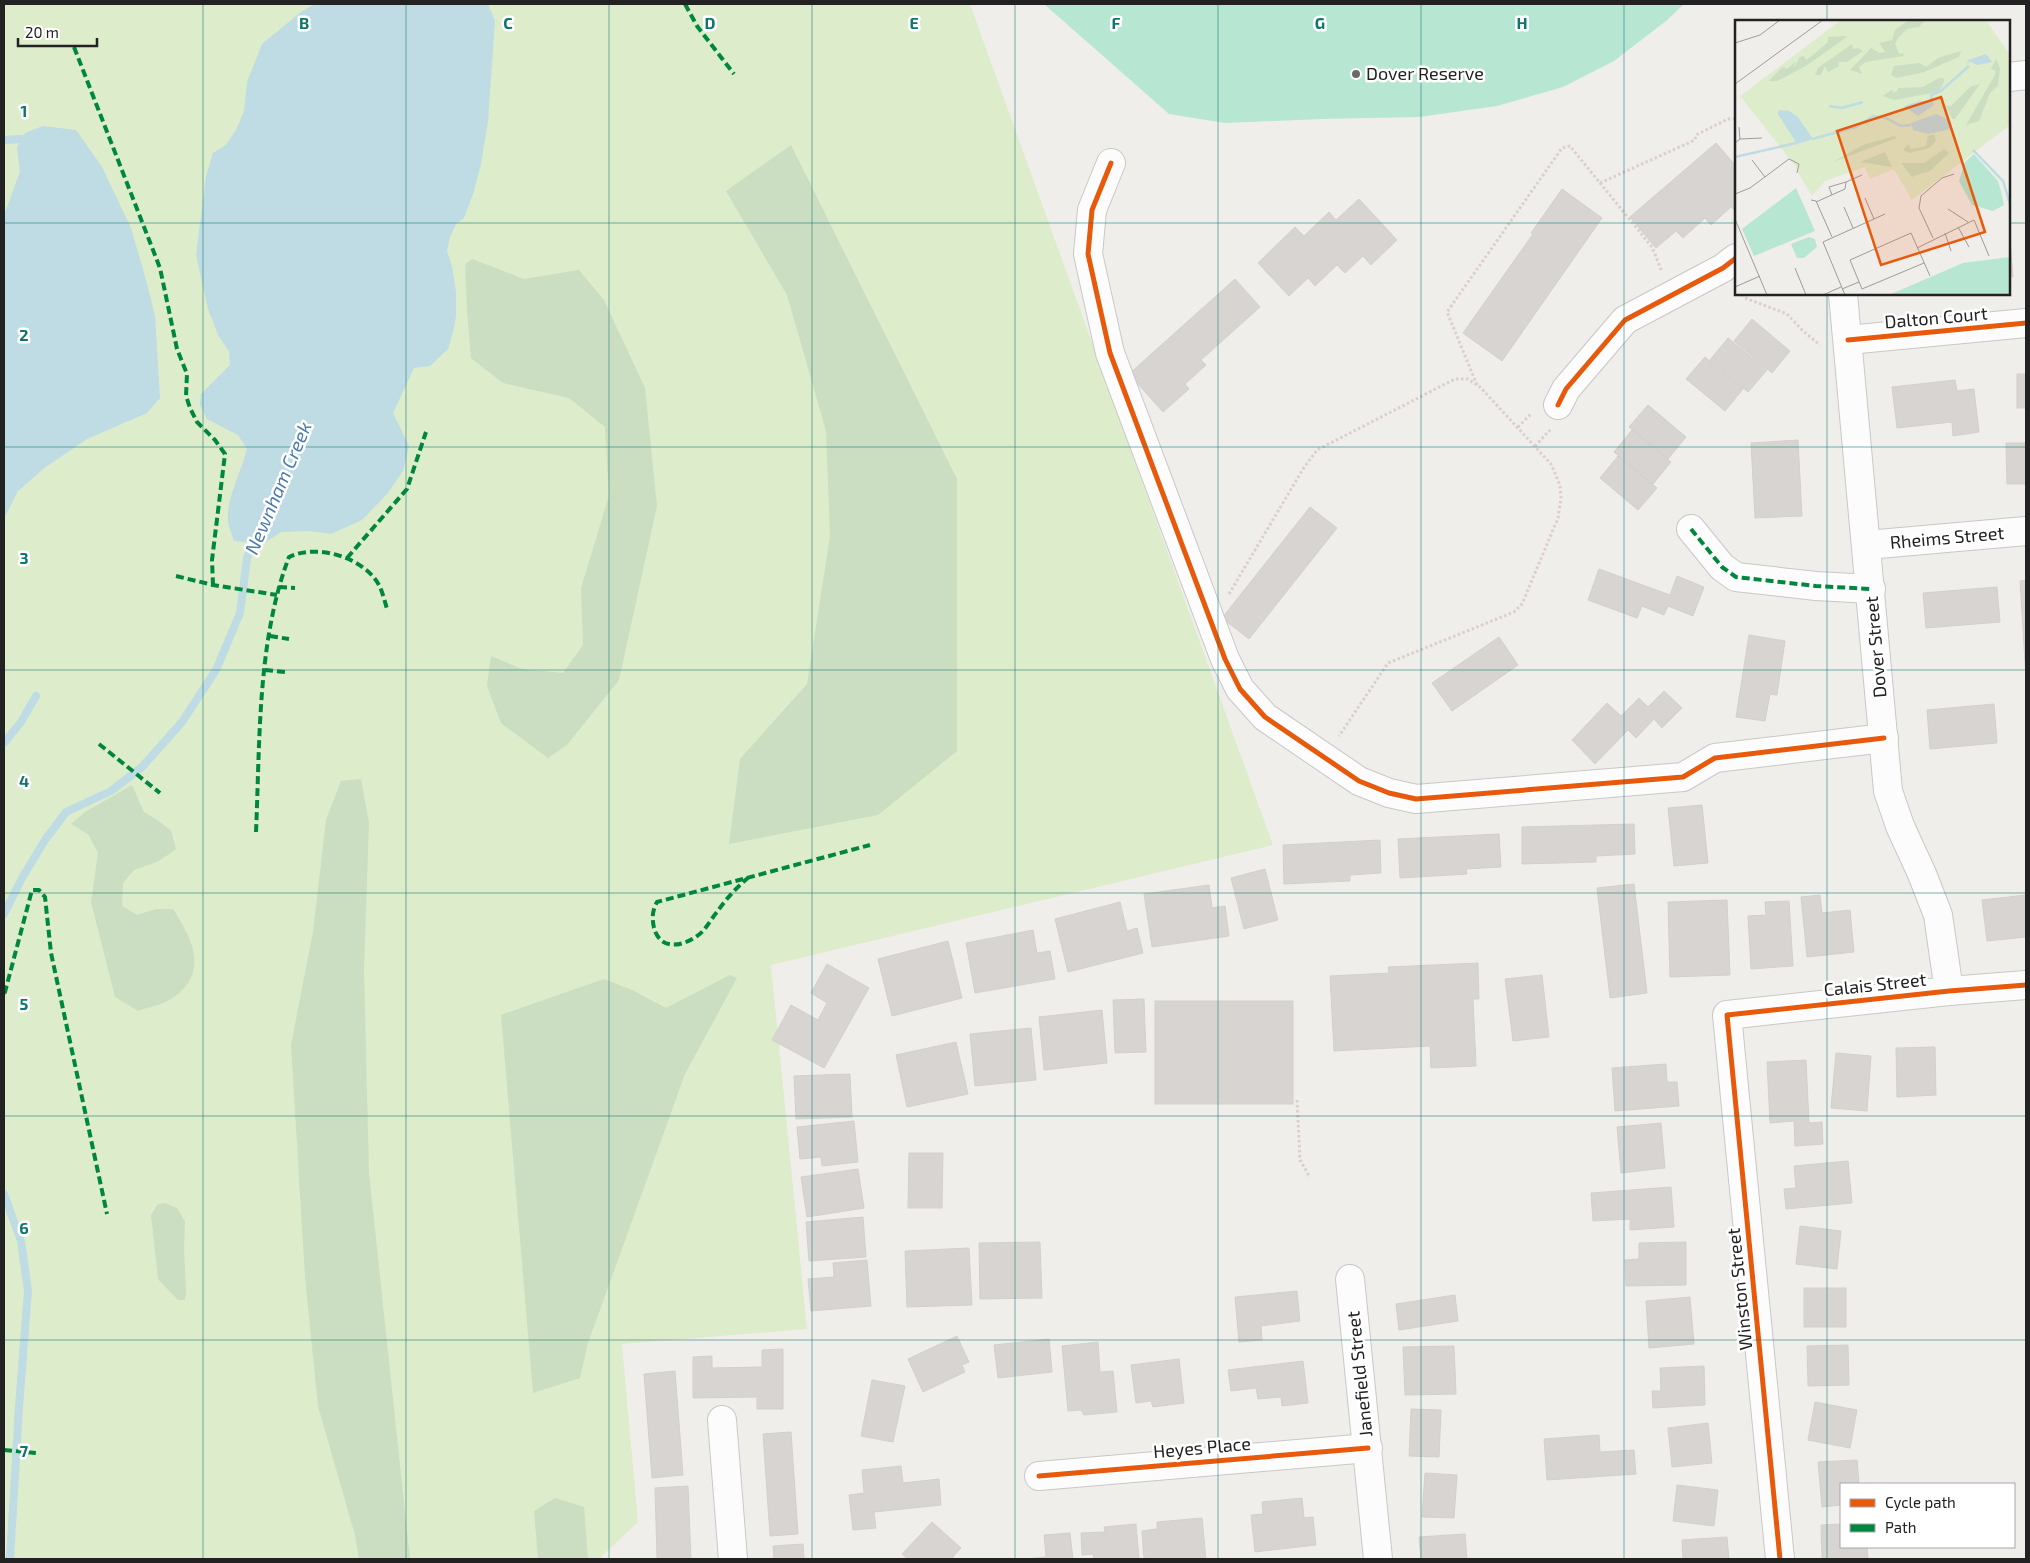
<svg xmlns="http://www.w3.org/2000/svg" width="2030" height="1563" font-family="'Exo 2',sans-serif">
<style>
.grass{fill:#ddeccb}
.forest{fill:#cbdec1}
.pitch{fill:#b7e6d2}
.water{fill:#bfdbe3}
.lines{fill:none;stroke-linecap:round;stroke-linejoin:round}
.stream{stroke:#bfdbe3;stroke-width:8}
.building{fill:#d7d4d2;stroke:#d3d0cc}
.minor-casing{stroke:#c9c8c7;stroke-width:30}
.path{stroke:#dccecd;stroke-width:3;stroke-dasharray:2.5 2.5;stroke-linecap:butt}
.minor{stroke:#fdfcfc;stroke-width:28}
.quiet{stroke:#00873e;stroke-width:4;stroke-dasharray:8 4;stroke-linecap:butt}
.cycleway-casing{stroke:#fff;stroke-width:8}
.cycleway{stroke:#e8590c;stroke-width:5}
.grid{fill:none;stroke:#0f766e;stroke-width:1;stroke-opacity:0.55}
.poi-dot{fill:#6a6968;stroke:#fff;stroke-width:2}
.labels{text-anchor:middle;stroke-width:5;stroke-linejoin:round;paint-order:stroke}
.poi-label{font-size:18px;fill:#222;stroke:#fff;text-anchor:start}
.street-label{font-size:18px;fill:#222;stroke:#fff}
.water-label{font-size:19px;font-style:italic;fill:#4a7aab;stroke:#fff}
.inset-river{fill:none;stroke:#bfdbe3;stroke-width:2.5}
.inset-road{fill:none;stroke:#9e9c9b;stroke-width:1}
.view{fill:#e8590c;fill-opacity:0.15;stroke:#e8590c;stroke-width:2.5}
.inset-edge{fill:none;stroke:#222;stroke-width:2.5}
.grid-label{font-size:16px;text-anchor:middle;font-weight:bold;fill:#0f766e;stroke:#fff;stroke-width:5;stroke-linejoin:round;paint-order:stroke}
</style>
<rect width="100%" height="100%" fill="#f0eeeb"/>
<path class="grass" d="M4,4H970L1273,845L771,965L807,1329L622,1344L638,1522L602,1556V1559H4Z"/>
<g class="forest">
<path d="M791,145L957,479V751L878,815L729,844L740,759L807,684L830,536L826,431L787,295L726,191Z"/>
<path d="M472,259L524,279L579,270L604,300L645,388L657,506L619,680L567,745L548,758L501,723L487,686L491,656L522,669L563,673L583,645L581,588L609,496L605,427L569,398L503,383L471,358L467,310L465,264Z"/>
<path d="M361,779L369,823L364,969L369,1173L410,1559H359L355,1535L318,1406L305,1277L291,1045L313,932L326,820L341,781Z"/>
<path d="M132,785L144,812L159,821L171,831L176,849L159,861L134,870L123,883L122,906L137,915L156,909H173C193,940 210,974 171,999C162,1005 148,1007 138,1011L115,997L91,902L98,853L88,834L71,824L85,812Z"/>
<path d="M730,975L737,978L685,1074L588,1343L580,1378L533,1393L501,1015L604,979L632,990L666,1008Z"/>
<path d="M165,1203L177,1208L185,1222L184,1248L186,1291L185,1300H178L158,1279L151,1215L158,1204Z"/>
<path d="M555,1498L584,1507L588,1559H538L534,1511Z"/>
</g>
<path class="pitch" d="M1044,4H1684L1666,21L1614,61L1563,87L1497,106L1419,117L1321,119L1225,123L1169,114Z"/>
<g class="water">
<path d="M315,4H488L495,21L488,121L481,164L473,194L464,218L456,224L450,237L447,251L452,266L456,292V316L453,332L448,349L430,366L414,368L393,413L409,446L403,471L387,494L362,520L331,534L308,531L281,532L263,544L234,541C232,535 229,528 228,522C226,498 241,473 247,449L238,435L207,419L200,405L201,394L230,365L229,351L219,337L208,309L196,255L206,176L213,153L226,145L236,130L244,111L247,82L262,44L301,12Z"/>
<path d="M43,126L76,130L102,167L131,228L145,276L155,316L160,398L147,413L87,439L43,469L18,491L4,519V215L20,172L17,147L25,133Z"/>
</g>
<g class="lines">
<g class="stream">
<path d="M4,140L22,139"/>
<path d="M4,743L21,722L36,696"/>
<path d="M4,914L22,878L45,840L66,812L111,791L142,767L182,722L216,670L240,613L247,558L257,535"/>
<path d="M4,1194L21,1241L28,1291L19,1407L10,1559"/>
</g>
</g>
<g class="building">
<path d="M1716,143L1736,166V212L1731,207L1711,225L1705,218L1683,238L1676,231L1656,248L1630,217Z"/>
<path d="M1562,189L1602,218L1502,361L1463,333L1533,234L1531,233Z"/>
<path d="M1359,199L1397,240L1371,265L1363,256L1345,273L1337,265L1315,286L1308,278L1289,296L1258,263L1295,227L1304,236L1329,212L1336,220Z"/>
<path d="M2009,227L2013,277H2009Z"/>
<path d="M1235,279L1260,307L1201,360L1206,365L1185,384L1189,389L1163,412L1129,374Z"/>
<path d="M1752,319L1790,351L1772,373L1734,341Z"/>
<path d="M1728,338L1767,370L1748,392L1710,360Z"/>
<path d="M1705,357L1743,389L1725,411L1686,379Z"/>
<rect x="2017" y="374" width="9" height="34"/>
<path d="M1955,380L1957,391L1974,389L1979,432L1953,436L1952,422L1897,428L1892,387Z"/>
<path d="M1648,405L1686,437L1668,459L1629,427Z"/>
<path d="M1632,430L1671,462L1653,484L1614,452Z"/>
<path d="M1798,440L1802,516L1755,518L1751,443Z"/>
<path d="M2006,443H2026V484H2007Z"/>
<path d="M1618,456L1657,488L1638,510L1600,478Z"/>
<path d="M1310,507L1337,528L1249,639L1222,618Z"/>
<path d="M1599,569L1670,595L1677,576L1704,587L1693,616L1668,606L1664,615L1642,606L1637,618L1588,600Z"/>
<path d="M2026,580V678L2020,581Z"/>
<path d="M1997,587L2000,622L1926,628L1923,593Z"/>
<path d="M1749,635L1785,641L1777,695L1770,694L1765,721L1736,717Z"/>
<path d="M1499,637L1518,665L1452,711L1432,683Z"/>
<path d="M1664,691L1682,708L1662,728L1654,719L1636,738L1628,730L1595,764L1572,740L1607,703L1621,716L1639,698L1648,707Z"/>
<path d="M1994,704L1997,743L1930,749L1927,710Z"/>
<path d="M1702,805L1708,863L1674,866L1668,808Z"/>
<path d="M1634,824L1635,854L1596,856V862L1522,864V827Z"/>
<path d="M1499,834L1501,867L1466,869L1467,874L1400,878L1398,839Z"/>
<path d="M1380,840L1381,873L1350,875V881L1284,884L1283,845Z"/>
<path d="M1265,869L1278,920L1244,929L1231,878Z"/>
<path d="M1634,884L1647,993L1610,998L1597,888Z"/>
<path d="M1209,885L1212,908L1225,906L1229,936L1152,947L1144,894Z"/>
<path d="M1820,895L1822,913L1850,910L1854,952L1807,957L1801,897Z"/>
<path d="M2026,895V937L1987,941L1982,900Z"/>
<path d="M1727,900L1730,975L1670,977L1668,902Z"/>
<path d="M1789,901L1793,966L1751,969L1748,916L1766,915L1765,902Z"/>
<path d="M1120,902L1127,931L1137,928L1143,953L1068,972L1055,919Z"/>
<path d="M1033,930L1037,953L1050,951L1055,979L975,993L966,943Z"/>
<path d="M948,941L962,998L892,1016L878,959Z"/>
<path d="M1478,963L1479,999H1473L1476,1066L1431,1068L1430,1046L1334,1051L1330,976L1389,973L1388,967Z"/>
<path d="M827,964L869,988L824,1068L772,1040L791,1005L818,1020L827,1003L811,993Z"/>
<path d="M1542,975L1549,1037L1513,1041L1505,979Z"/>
<path d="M1144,999L1146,1052L1115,1053L1113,1000Z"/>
<rect x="1155" y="1001" width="138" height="103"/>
<path d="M1102,1010L1107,1063L1044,1070L1039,1017Z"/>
<path d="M1031,1028L1036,1080L975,1086L970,1034Z"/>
<path d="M956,1042L968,1094L907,1107L896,1055Z"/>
<path d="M1935,1047L1936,1095L1897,1097L1896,1048Z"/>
<path d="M1836,1053L1871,1056L1867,1111L1831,1108Z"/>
<path d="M1806,1060L1809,1123L1822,1122L1823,1144L1795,1146L1794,1121L1770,1123L1767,1062Z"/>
<path d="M1666,1064L1667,1082H1677L1679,1106L1615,1111L1612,1068Z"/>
<path d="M850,1074L852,1117L796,1119L794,1076Z"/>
<path d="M854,1121L858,1162L822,1166L821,1157L800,1159L797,1127Z"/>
<path d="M1661,1123L1665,1168L1621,1173L1617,1127Z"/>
<path d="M909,1153H943L942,1208H908Z"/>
<path d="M1848,1161L1852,1203L1786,1209L1784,1189L1796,1188L1794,1166Z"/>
<path d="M858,1169L864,1208L807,1217L801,1177Z"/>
<path d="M1671,1187L1674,1227L1630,1230V1219L1593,1221L1591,1193Z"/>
<path d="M863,1217L866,1257L809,1261L806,1222Z"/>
<path d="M1800,1226L1841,1231L1837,1269L1796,1264Z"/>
<path d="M1040,1242L1042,1298L980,1299L979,1243Z"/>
<path d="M1686,1242V1285L1626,1286L1625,1260L1639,1259V1243Z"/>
<path d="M969,1248L972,1305L907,1307L905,1251Z"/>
<path d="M867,1260L871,1306L811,1311L808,1279L834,1277L833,1263Z"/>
<rect x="1804" y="1288" width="42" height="39"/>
<path d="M1297,1291L1300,1321L1261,1326L1262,1340L1239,1342L1235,1297Z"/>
<path d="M1455,1295L1458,1321L1399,1330L1396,1304Z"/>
<path d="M1690,1297L1694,1344L1649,1348L1646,1301Z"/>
<path d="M957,1336L969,1362L962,1365L965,1372L923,1392L908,1359Z"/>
<path d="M1049,1339L1052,1372L998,1378L994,1345Z"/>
<path d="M1098,1342L1100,1372L1113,1371L1117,1412L1084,1415L1081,1410L1068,1411L1062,1346Z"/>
<path d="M1848,1345L1849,1385L1808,1386L1807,1346Z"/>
<path d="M1454,1346L1456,1394L1405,1395L1403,1347Z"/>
<path d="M783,1349V1409H757V1397L693,1398V1357L712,1356V1368L762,1367V1350Z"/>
<path d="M1179,1359L1184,1403L1153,1407L1151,1401L1136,1403L1131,1365Z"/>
<path d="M1303,1361L1308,1403L1282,1406L1281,1397L1258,1399L1256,1388L1231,1391L1228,1370Z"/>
<path d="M1704,1366L1705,1405L1653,1408L1652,1391H1661L1660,1368Z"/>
<path d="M675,1371L683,1475L652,1478L644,1374Z"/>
<path d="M872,1380L905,1386L893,1442L861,1436Z"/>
<path d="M1815,1402L1857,1410L1850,1448L1808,1440Z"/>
<path d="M1411,1409L1441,1410L1439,1457L1409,1456Z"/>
<path d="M1708,1423L1712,1463L1672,1467L1668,1428Z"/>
<path d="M791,1432L798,1534L770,1536L763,1434Z"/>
<path d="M1599,1435L1600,1452L1634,1450L1636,1474L1547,1480L1544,1439Z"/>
<path d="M1857,1460L1859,1484H1841V1505L1822,1507L1818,1462Z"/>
<path d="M901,1466L903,1483L939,1479L941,1505L874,1512L876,1528L853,1530L849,1495L864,1493L862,1470Z"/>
<path d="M1425,1473L1457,1475L1454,1518L1422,1517Z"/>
<path d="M1677,1485L1718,1490L1714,1526L1673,1521Z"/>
<path d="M688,1486L691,1559H657L655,1488Z"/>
<path d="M1302,1498L1304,1518L1313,1517L1316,1545L1255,1552L1251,1515L1263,1514L1262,1502Z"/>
<path d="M1202,1518L1206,1559H1144L1142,1531L1157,1529V1522Z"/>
<path d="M932,1522L961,1548L951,1559H908L902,1554Z"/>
<path d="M1136,1524L1139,1559H1094L1093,1554L1082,1555L1081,1533L1105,1532L1104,1527Z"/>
<path d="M1841,1524V1547H1867L1868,1559H1822L1821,1525Z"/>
<path d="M1070,1533L1073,1559H1025L1046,1557L1044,1535Z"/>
<path d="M1465,1534L1467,1559H1421L1419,1537Z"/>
<path d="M1727,1537L1729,1559H1683L1682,1540Z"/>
<path d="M803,1544L804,1559H774L773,1546Z"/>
</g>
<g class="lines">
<g class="minor-casing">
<g id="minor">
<path d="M2009,77L2026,75"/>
<path d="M1111,163L1092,210L1088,254L1110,353L1225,659L1240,689L1265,717L1359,781L1389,793L1416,799L1683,777L1715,758L1884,738"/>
<path d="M1843,294L1888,791L1900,826L1922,874L1938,915L1949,991"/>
<path d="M1848,340L2026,323"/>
<path d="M1558,405L1566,389L1625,320L1723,268L1736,258"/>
<path d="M1691,529L1722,567L1736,577L1816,586L1871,589"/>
<path d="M1867,545L2026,531"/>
<path d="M1350,1279L1378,1559"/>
<path d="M722,1420L733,1559"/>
<path d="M1039,1476L1368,1448"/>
<path d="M1780,1559L1727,1015L1949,991L2026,985"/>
</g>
</g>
<g class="path">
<path d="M1600,183L1695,140L1696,135L1728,119H1736"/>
<path d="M1742,294L1745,298L1787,314L1803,331L1820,345"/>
<path d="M1477,385L1447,312L1562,148L1570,146L1652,247L1662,272"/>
<path d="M1518,427L1532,413"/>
<path d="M1535,446L1550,430"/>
<path d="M1229,594L1303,469L1317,450L1455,379H1468L1480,387L1551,464L1560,485L1561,498L1558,518L1522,604L1514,612L1388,663L1339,736"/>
<path d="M1297,1100L1300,1160L1308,1174L1309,1178"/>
</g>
<use href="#minor" class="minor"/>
<g class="quiet">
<path d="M685,4L697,26L734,74"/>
<path d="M74,47L160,268L177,349L187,374L186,396L190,408L197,422L215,440L225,454L212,560L213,585"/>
<path d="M1691,529L1722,567L1736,577L1816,586L1871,589"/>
<path d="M347,558L407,489L426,432"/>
<path d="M176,576L213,585L277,595"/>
<path d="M279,587L295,588"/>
<path d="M270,636L289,639"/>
<path d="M265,670L285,672"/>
<path d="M99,744L160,793"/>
<path d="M256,832C260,742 257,641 289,557C318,543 366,558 380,587C383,594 385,602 387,609"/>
<path d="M749,877C736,888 726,899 717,912C712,918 708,925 703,931C689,945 661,954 654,928C652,918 652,911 657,902L870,845"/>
<path d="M4,993L5,992L32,890H39L45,897L51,953L107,1214"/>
<path d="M4,1450L36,1453"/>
</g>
<g class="cycleway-casing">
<g id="cycleway">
<path d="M1111,163L1092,210L1088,254L1110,353L1225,659L1240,689L1265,717L1359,781L1389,793L1416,799L1683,777L1715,758L1884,738"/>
<path d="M1848,340L2026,323"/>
<path d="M1558,405L1566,389L1625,320L1723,268L1736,258"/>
<path d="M1039,1476L1368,1448"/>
<path d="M1780,1559L1727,1015L1949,991L2026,985"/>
</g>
</g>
<use href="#cycleway" class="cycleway"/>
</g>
<path class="grid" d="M203,4V1559M406,4V1559M609,4V1559M812,4V1559M1015,4V1559M1218,4V1559M1421,4V1559M1624,4V1559M1827,4V21M4,223H1736M2009,223H2026M1827,294V1559M4,447H2026M4,670H2026M4,893H2026M4,1116H2026M4,1340H2026"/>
<circle class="poi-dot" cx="1356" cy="74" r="5"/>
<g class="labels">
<g class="poi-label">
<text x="1366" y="80">Dover Reserve</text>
</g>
<g class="street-label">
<text transform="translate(1936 318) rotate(-5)" y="6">Dalton Court</text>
<text transform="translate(1947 538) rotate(-5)" y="6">Rheims Street</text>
<text transform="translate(1876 647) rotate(-95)" y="6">Dover Street</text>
<text transform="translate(1875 985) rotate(-6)" y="6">Calais Street</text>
<text transform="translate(1740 1289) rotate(-96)" y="6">Winston Street</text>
<text transform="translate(1360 1374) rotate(-96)" y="6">Janefield Street</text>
<text transform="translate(1202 1448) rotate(-5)" y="6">Heyes Place</text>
</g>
<g class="water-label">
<text transform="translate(278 488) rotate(-67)" y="7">Newnham Creek</text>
</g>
</g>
<g transform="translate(1735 20)">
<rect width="275" height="275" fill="#f0eeeb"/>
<path d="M106,0H251L275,35V105L177,180L159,149L135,159L130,147L90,161L77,176L64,154L61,156L64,154L61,147L5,76Z" fill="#ddeccb"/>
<path d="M174,0H190L184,7L172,9L163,18L160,24L164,34L169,33L168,36L131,42L124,47L127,54L115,50L136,28L144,33L150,32L144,23L157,20L160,10ZM113,16L71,46L42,61H34L47,47L52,49L60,42L59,47L65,37L69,36L71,40L77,36L93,22V17ZM117,24L118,29L123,28L128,31L112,42H104V46L93,52L90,46L86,55H80L83,48ZM226,31L224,37L189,52L162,58L156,55L159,46L184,43L191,47L203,38ZM261,39L265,48L263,66L255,73L244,101L231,105L260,55L261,51L256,49ZM204,58H209V62L205,70L197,73L159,80L148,76L156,70L160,73L164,68L188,67ZM245,64L220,99H217L211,86H216L235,67ZM199,114L201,121L194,128L174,133L168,130L173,124L176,129L191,126L193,116ZM159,116L162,118L98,142L128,125ZM209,129L214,133L195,151L184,154L177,157L166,143H189ZM150,132L157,147L125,142Z" fill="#cbdec1"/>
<path d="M239,134L263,161L266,171L269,185L258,191L237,185L224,161L230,142ZM61,168L80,211L19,236L7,209ZM74,217L80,219L82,227L69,238H62L56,224ZM275,237V275H154L228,243Z" fill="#b7e6d2"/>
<path d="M251,34L257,42L242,45L234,41L232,47L233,40ZM185,81H198L199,85L183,96L169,86ZM44,90L54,91L62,96L78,119L62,124L43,94ZM201,94L215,100L216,109L193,114L178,110L176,103Z" fill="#bfdbe3"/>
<path class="inset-river" d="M197,81L196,75L206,71L234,46M94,86L107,88L128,82M77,119L121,107L138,96L151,98L166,106L176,105M238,130L268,161L275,184M0,137L61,123"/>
<path class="inset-road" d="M0,23L25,15L45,0M0,64L88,0M5,119L27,118M0,123L5,119L4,107M17,140L30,157M0,174L15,168L54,139L64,144L62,153M97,175L94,167L111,162M130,178L139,199M76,180L81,181L97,217M81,182L110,169L111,162L127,155M109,187L118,208M213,189L233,202M0,199L32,275M223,207L234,227M210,213L216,231M198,218L184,188L186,176L207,158L219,154M182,228L239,200L254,236M189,243L127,269L115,240L176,213L195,256M60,248L71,275M0,267L25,256M107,269L124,262M88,275L106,267M110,275L88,222L150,194"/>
<path class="view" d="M206,77L250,212L146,245L102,111Z"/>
<rect width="275" height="275" class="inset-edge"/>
</g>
<g class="grid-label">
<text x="304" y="29">B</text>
<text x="508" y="29">C</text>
<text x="710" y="29">D</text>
<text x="914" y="29">E</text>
<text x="1116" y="29">F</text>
<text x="1320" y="29">G</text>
<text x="1522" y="29">H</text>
<text x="24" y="117">1</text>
<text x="24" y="341">2</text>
<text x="24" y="564">3</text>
<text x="24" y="787">4</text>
<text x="24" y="1010">5</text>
<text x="24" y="1234">6</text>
<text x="24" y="1457">7</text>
</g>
<rect width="2030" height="1563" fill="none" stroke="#222222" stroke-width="10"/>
<rect x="1840" y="1483" width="175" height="65" fill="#ffffff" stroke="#a7a7a7"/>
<rect x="1850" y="1499" width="25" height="8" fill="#e8590c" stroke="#a7a7a7"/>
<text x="1885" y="1508" font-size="15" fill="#222222">Cycle path</text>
<rect x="1850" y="1524" width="25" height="8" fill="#00873e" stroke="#a7a7a7"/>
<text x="1885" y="1533" font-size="15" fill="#222222">Path</text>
<path d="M18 38v8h79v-8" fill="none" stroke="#222222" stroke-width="2.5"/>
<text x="25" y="38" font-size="15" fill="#222222" stroke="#ffffff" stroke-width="4" paint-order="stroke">20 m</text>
</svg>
